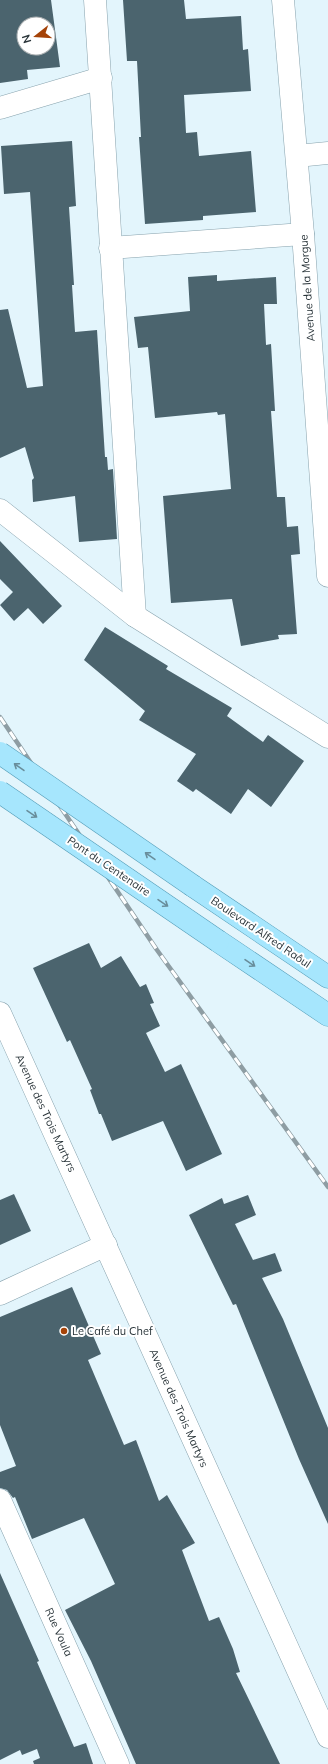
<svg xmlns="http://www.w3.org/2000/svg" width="328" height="1764" font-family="Mulish,sans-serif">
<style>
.building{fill:#4b646e;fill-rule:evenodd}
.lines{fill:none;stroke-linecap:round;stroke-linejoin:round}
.minor-casing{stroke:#87a2ad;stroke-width:23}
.secondary-casing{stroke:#87a2ad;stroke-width:23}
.primary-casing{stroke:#549db8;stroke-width:23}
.minor{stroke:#fff;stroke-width:22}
.secondary{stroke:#fff;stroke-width:22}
.primary{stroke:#a6e6fd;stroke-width:22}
.rail-casing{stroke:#8e9da3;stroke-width:4.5}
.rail{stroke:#fff;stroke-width:3;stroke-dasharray:9;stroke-linecap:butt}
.primary-bridge-casing{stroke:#549db8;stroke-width:23;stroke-linecap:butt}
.primary-bridge{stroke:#a6e6fd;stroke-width:22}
.oneway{stroke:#688d9b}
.poi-dot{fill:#a54308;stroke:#fff;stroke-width:1.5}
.labels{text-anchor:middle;stroke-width:4;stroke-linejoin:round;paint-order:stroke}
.street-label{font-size:11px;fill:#293439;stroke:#fff}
.poi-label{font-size:11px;fill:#293439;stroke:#fff;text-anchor:start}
</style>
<rect width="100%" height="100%" fill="#e3f5fc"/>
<g class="building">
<path d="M0,0H51L60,67L27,70L28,79L0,83ZM24,24H48V48H24Z"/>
<path d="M123,0H184L186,19L241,16L243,50L248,49L251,91L184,95L186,133L197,132L199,156L251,151L256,212L203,216V220L145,224L139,137H141L137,61H127Z"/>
<path d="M72,141L76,206L69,207L74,285H72L75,332L97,330L105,457H107L108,470L113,469L117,539L79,542L75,496L33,502L32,480L34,478L25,447L0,458V310L8,309L27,388L43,386L30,192L4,194L1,146Z"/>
<path d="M217,275V281L276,277L277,304H264L266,345L271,344L275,411H271L277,497H285L287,527L298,526L300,554L291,555L297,634L278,635L279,639L241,646L232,599L171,603L163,496L231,489L225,414L218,415L217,412L155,418L148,347L138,348L134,317L190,311L188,277Z"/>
<path d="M0,541L62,606L43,624L28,608L14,621L0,605L13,592L0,579Z"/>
<path d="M105,627L168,666L166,669L232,708L227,716L263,742L268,735L304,761L271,807L248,789L231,814L196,789L193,792L177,781L196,754L139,720L145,711L84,660Z"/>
<path d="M89,943L101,968L121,956L140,987L146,984L154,1003L150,1004L160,1026L146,1033L165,1072L181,1064L222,1154L186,1171L163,1121L112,1141L101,1114H99L90,1090L92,1089L70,1040L67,1042L33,968Z"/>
<path d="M14,1194L31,1231L0,1245V1200Z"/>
<path d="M248,1195L256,1215L235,1224L253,1260L275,1253L282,1271L262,1278L283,1319L328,1428V1524L299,1459L236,1304L233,1305L189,1215L222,1198L224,1204Z"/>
<path d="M72,1287L101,1354L88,1360L124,1445L136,1440L159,1501L167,1495L195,1543L182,1550L209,1621L219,1617L233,1649L240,1672L236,1673L280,1764H136L91,1661L65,1610L115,1584L84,1518L32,1539L15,1497L13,1498L7,1490L0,1488V1472L16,1466L0,1425V1317Z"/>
<path d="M0,1573L39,1661L37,1662L74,1747L86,1743L93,1764H34L33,1761L40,1758L37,1749L22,1755L20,1750L0,1760Z"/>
</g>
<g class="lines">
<g class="minor-casing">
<g id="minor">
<path d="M95,0L135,616"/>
<path d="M283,0L303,234L328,576"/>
<path d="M0,108L101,78"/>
<path d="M297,156L328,153"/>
<path d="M110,248L303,234"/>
<path d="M0,510L135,616L328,737"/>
<path d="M0,1294L106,1245"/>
<path d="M0,1500L118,1764"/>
</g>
</g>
<g class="secondary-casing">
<path id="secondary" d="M0,1013L328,1737"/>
</g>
<g class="primary-casing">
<g id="primary">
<path d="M193,886L328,977"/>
<path d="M218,941L328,1015"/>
</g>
</g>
<use href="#minor" class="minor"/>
<use href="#secondary" class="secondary"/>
<use href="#primary" class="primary"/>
<g class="rail-casing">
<path id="rail" d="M0,717L157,950L328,1187"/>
</g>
<use href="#rail" class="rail"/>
<g class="primary-bridge-casing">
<g id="primary-bridge">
<path d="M0,753L193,886"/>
<path d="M0,792L218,941"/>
</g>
</g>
<use href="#primary-bridge" class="primary-bridge"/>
</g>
<defs><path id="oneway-shaft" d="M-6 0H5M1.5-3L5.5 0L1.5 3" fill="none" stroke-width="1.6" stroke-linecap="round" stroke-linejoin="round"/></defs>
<g class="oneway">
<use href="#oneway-shaft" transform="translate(19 767) rotate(-145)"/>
<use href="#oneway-shaft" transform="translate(32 814) rotate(34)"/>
<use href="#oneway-shaft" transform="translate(150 856) rotate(-145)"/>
<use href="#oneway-shaft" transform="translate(163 903) rotate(34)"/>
<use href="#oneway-shaft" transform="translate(250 963) rotate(34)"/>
</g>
<circle class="poi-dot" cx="64" cy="1331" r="4"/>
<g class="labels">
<g class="street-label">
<text transform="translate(307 288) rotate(-94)" y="4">Avenue de la Morgue</text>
<text transform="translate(109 866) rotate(34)" y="4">Pont du Centenaire</text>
<text transform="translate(261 932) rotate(34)" y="4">Boulevard Alfred Raôul</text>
<text transform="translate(46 1113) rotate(65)" y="4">Avenue des Trois Martyrs</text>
<text transform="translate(179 1408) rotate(66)" y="4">Avenue des Trois Martyrs</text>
<text transform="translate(59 1632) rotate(66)" y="4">Rue Voula</text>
</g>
<g class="poi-label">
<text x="72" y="1335">Le Café du Chef</text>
</g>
</g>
<g transform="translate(36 36) rotate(253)"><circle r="19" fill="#ffffff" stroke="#a9aeb0"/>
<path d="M0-3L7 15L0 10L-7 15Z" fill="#a54308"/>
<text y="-6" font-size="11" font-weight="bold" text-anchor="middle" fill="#293439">N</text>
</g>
</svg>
